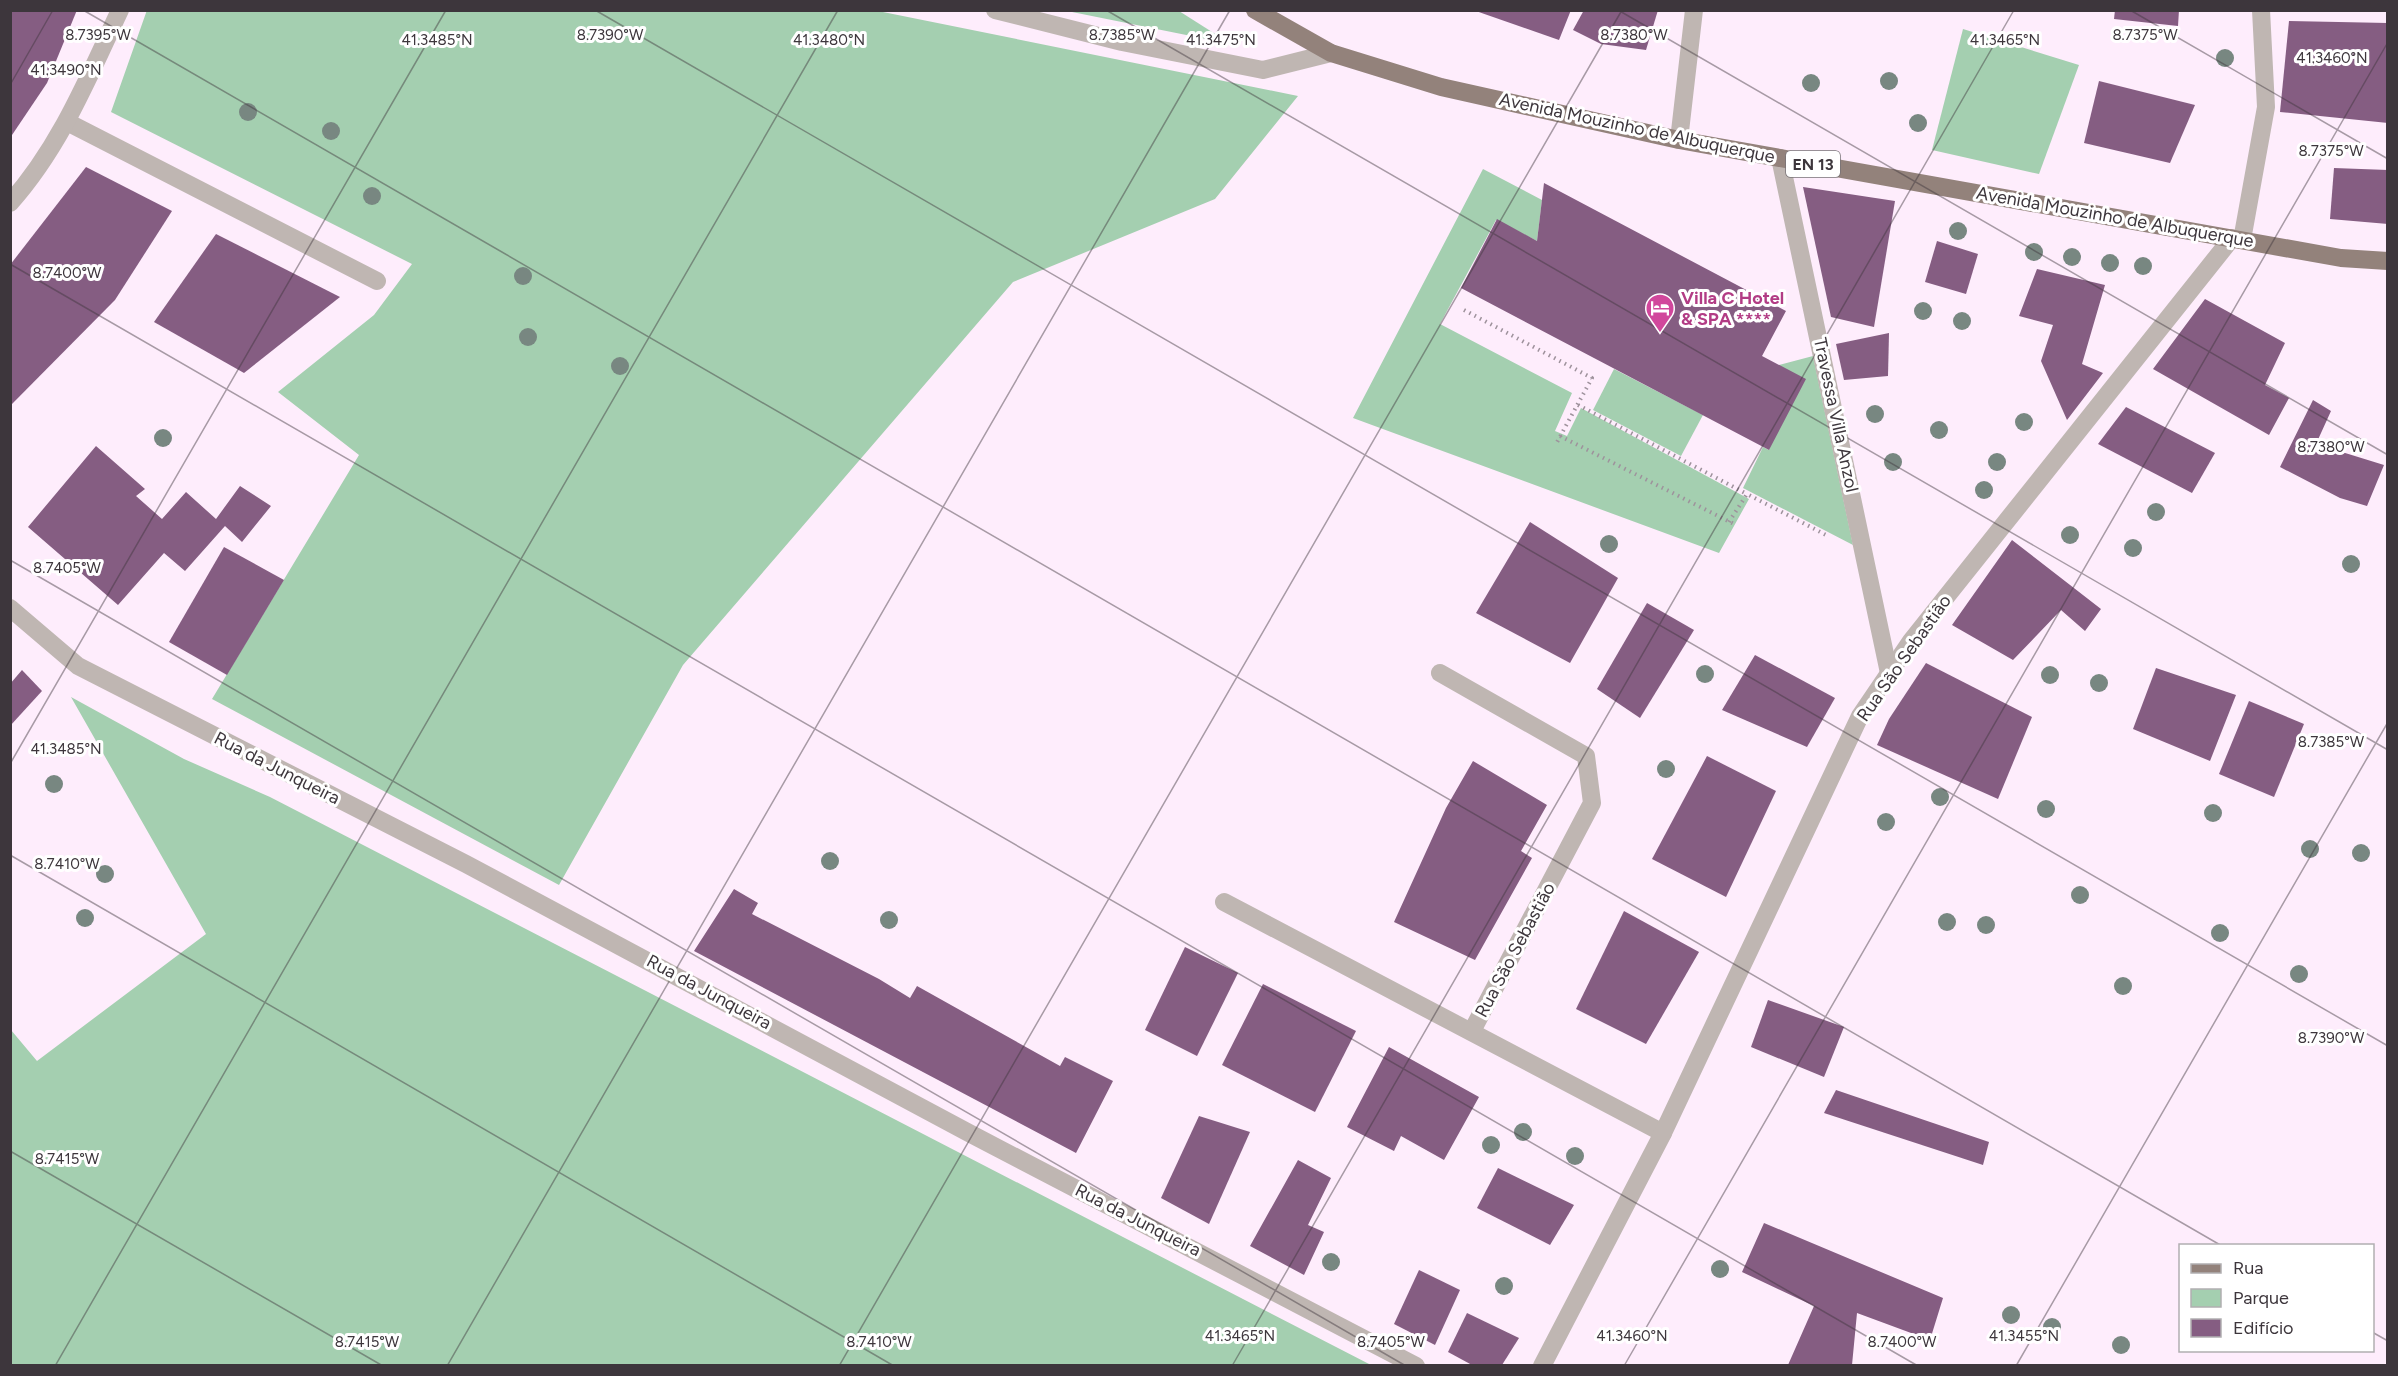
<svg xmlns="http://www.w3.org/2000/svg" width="2398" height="1376" font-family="Figtree,sans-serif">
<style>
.green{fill:#a4cfb0}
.building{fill:#855d82}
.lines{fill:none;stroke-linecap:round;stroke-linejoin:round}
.path{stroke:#9e929c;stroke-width:4;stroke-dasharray:1.5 4.5;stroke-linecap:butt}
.street{stroke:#bfb6b2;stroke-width:18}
.primary{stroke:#93827b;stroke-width:18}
.tree{fill:#788781}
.ticks{fill:none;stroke:#3d363c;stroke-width:1.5;stroke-opacity:0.45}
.labels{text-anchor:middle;stroke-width:6;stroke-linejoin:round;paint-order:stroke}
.shield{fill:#fff;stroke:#777276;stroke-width:1.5}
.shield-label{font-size:16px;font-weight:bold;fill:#3d363c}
.street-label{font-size:18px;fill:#3d363c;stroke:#fff}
.hotel-label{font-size:18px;font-weight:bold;fill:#b23c85;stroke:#fff;text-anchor:start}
.ticks-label{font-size:15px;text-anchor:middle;fill:#3d363c;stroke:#fff;stroke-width:6;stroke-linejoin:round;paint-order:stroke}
</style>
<rect width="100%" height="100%" fill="#feedfc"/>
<g class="green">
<path d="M147,10L878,11L1298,96L1215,199L1013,282L683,665L559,885L212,699L359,455L278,392L374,315L412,264L111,112Z"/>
<path d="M1067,11H1179L1231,44Z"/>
<path d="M1963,29L2079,65L2039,174L1932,150Z"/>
<path d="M1483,169L1542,200L1537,241L1496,220L1440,324L1572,393L1555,431L1567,436L1581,408L1749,499L1719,553L1353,418Z"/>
<path d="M1813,356L1853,545L1743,488L1763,447L1769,450L1779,365Z"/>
<path d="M1614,369L1703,415L1681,456L1593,410Z"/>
<path d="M71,697L184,759L270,797L1371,1365H11V1030L37,1061L206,934Z"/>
</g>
<g class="building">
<path d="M10,10H77L47,83L10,138Z"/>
<path d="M1473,10H1571L1559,40Z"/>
<path d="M1584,10H1658L1646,50L1601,44L1573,30Z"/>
<path d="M2115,10H2179L2178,26L2114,19Z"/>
<path d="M2289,21L2388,23V123L2280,112Z"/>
<path d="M2099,81L2195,105L2170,163L2084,143Z"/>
<path d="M86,167L172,211L115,300L10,406V265Z"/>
<path d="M2334,168L2388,170V224L2330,219Z"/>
<path d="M1544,183L1786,311L1762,356L1806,379L1769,450L1461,288L1497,219L1537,241Z"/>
<path d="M1803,187L1895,201L1874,327L1831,317Z"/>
<path d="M216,234L340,297L244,373L154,322Z"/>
<path d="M1937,241L1978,254L1966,294L1925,282Z"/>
<path d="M2037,269L2105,285L2082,364L2103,373L2067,420L2041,361L2053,325L2019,316Z"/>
<path d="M2205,299L2285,343L2265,385L2289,398L2269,435L2153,369Z"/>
<path d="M1889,333L1888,376L1844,380L1836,344Z"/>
<path d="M2313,400L2331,411L2316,444L2384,465L2367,506L2340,498L2280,467Z"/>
<path d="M2126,407L2215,453L2192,493L2098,444Z"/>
<path d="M96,446L145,489L136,496L162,519L186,492L216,519L240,486L271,506L242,542L225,526L185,571L164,553L118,605L28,527Z"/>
<path d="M1530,522L1618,578L1570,663L1476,613Z"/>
<path d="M2012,540L2101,609L2085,631L2061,610L2013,660L1952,625Z"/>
<path d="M224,547L284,580L227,675L169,642Z"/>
<path d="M1647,603L1694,630L1640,718L1597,689Z"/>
<path d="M1755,655L1835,698L1807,747L1722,710Z"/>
<path d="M1926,663L2032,717L1998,799L1877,745L1889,719Z"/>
<path d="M2156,668L2236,695L2210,761L2133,729Z"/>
<path d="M22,670L42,691L10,726V684Z"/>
<path d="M2249,701L2304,724L2274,797L2219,774Z"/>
<path d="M1707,756L1776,791L1726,897L1652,859Z"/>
<path d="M1473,761L1547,805L1521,851L1532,858L1475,960L1394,922L1446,808Z"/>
<path d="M734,889L758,903L752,914L879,979L910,998L917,986L1060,1066L1065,1057L1113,1081L1076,1153L694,951Z"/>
<path d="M1624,911L1699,952L1646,1044L1576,1009Z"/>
<path d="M1185,947L1238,973L1197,1056L1145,1030Z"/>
<path d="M1263,984L1356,1031L1315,1112L1222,1065Z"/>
<path d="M1768,1000L1844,1027L1824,1077L1751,1047Z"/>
<path d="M1389,1047L1479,1097L1444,1160L1401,1136L1394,1151L1347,1127Z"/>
<path d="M1836,1090L1989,1142L1983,1165L1824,1113Z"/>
<path d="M1199,1116L1250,1132L1209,1224L1161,1198Z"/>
<path d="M1298,1160L1331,1178L1308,1225L1324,1232L1304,1275L1250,1246Z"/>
<path d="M1498,1168L1574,1205L1550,1245L1477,1208Z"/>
<path d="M1764,1223L1943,1298L1930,1340L1857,1313L1852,1365H1788L1814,1306L1742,1272Z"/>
<path d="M1419,1270L1460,1290L1435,1345L1394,1324Z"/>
<path d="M1467,1313L1519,1338L1502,1365H1472L1448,1352Z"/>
</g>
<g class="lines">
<g class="path">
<path d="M1464,310L1592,378L1556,444"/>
<path d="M1578,405L1747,494"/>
<path d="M1560,436L1734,524"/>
<path d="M1729,522L1747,494L1828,536"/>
</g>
<g class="street">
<path d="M995,10L1122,42L1263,70L1331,53"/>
<path d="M67,122L377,281"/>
<path d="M1679,140L1694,10"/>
<path d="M1780,158L1889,673"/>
<path d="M10,203C60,147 88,78 120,10"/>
<path d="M2242,240L2266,107L2261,10"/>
<path d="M10,608L78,666L466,864L969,1133L1416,1366"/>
<path d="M1440,673L1586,756L1592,803L1472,1031"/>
<path d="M1224,902L1663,1133"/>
<path d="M1542,1366L1663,1133L1860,716L1911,641L2232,238"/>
</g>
<path class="primary" d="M1255,10L1331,53L1441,87L1679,140L2341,258L2388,261"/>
</g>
<g class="tree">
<circle cx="2225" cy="58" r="9"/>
<circle cx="1889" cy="81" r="9"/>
<circle cx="1811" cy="83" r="9"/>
<circle cx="248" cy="112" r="9"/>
<circle cx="1918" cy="123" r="9"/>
<circle cx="331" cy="131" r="9"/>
<circle cx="372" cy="196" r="9"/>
<circle cx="1958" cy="231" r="9"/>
<circle cx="2034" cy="252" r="9"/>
<circle cx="2072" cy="257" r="9"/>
<circle cx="2110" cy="263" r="9"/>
<circle cx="2143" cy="266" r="9"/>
<circle cx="523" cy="276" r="9"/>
<circle cx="1923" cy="311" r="9"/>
<circle cx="1962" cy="321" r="9"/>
<circle cx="528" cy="337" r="9"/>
<circle cx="620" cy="366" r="9"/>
<circle cx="1875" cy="414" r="9"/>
<circle cx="2024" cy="422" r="9"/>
<circle cx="1939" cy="430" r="9"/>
<circle cx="163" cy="438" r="9"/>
<circle cx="1893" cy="462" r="9"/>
<circle cx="1997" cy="462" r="9"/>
<circle cx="1984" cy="490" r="9"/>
<circle cx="2156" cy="512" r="9"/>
<circle cx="2070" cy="535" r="9"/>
<circle cx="1609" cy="544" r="9"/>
<circle cx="2133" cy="548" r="9"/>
<circle cx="2351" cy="564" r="9"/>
<circle cx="1705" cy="674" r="9"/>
<circle cx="2050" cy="675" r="9"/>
<circle cx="2099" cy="683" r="9"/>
<circle cx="1666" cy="769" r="9"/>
<circle cx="54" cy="784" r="9"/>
<circle cx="1940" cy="797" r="9"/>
<circle cx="2046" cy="809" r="9"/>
<circle cx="2213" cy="813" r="9"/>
<circle cx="1886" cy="822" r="9"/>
<circle cx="2310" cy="849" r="9"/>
<circle cx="2361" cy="853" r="9"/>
<circle cx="830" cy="861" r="9"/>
<circle cx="105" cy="874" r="9"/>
<circle cx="2080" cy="895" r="9"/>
<circle cx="85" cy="918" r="9"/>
<circle cx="889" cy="920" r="9"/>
<circle cx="1947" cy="922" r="9"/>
<circle cx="1986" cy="925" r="9"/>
<circle cx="2220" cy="933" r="9"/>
<circle cx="2299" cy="974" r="9"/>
<circle cx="2123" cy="986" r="9"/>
<circle cx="1523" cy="1132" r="9"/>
<circle cx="1491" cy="1145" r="9"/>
<circle cx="1575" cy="1156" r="9"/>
<circle cx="1331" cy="1262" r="9"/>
<circle cx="1720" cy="1269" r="9"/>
<circle cx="1504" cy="1286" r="9"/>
<circle cx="2011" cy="1315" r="9"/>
<circle cx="2052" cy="1327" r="9"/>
<circle cx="2121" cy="1345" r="9"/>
</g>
<path class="ticks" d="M83,10L2222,1246M595,10L2388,1046M1106,10L2388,750M1618,10L2388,455M2130,10L2388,159M10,85L53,10M10,264L1918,1366M10,560L1406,1366M10,764L446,10M10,855L894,1366M10,1151L383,1366M2372,1332L2388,1341M55,1366L838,10M447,1366L1230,10M839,1366L1622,10M1232,1366L2014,10M1624,1366L2388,42M2016,1366L2388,722"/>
<defs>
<g id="hotel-pin" transform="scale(1.5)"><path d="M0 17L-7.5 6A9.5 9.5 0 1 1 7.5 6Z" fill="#d1479c" stroke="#fff"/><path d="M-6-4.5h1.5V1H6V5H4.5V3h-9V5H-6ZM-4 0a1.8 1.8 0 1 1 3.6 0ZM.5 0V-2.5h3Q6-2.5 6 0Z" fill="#fff"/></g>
</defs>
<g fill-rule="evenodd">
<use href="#hotel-pin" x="1660" y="308"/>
</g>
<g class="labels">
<rect class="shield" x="1786" y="151" width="54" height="26" rx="4.5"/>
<g class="shield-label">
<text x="1813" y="170">EN 13</text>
</g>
<g class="street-label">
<text transform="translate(1637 128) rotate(12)" y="6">Avenida Mouzinho de Albuquerque</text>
<text transform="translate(2115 217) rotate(10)" y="6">Avenida Mouzinho de Albuquerque</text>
<text transform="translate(1836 415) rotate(78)" y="6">Travessa Villa Anzol</text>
<text transform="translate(1904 658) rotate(-55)" y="6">Rua São Sebastião</text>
<text transform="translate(277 768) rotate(27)" y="6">Rua da Junqueira</text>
<text transform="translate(1515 950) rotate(-62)" y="6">Rua São Sebastião</text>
<text transform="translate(709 992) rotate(28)" y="6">Rua da Junqueira</text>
<text transform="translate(1138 1220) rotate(27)" y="6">Rua da Junqueira</text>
</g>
<g class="hotel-label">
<text x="1681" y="304">Villa C Hotel<tspan x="1681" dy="21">&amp; SPA ****</tspan></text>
</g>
</g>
<g class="ticks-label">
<text x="98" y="40">8.7395°W</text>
<text x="610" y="40">8.7390°W</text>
<text x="1122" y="40">8.7385°W</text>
<text x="1634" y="40">8.7380°W</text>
<text x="2145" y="40">8.7375°W</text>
<text x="437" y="45">41.3485°N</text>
<text x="829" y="45">41.3480°N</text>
<text x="2005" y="45">41.3465°N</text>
<text x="1221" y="45">41.3475°N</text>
<text x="2332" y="63">41.3460°N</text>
<text x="66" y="75">41.3490°N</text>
<text x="2331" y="156">8.7375°W</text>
<text x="67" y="278">8.7400°W</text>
<text x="2331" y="452">8.7380°W</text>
<text x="67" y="573">8.7405°W</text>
<text x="2331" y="747">8.7385°W</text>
<text x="66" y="754">41.3485°N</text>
<text x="67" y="869">8.7410°W</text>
<text x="2331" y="1043">8.7390°W</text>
<text x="67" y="1164">8.7415°W</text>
<text x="1240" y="1341">41.3465°N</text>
<text x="1632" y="1341">41.3460°N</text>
<text x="2024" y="1341">41.3455°N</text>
<text x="367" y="1347">8.7415°W</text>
<text x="879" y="1347">8.7410°W</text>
<text x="1391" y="1347">8.7405°W</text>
<text x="1902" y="1347">8.7400°W</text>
</g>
<rect width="2398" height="1376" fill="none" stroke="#3d363c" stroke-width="24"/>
<rect x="2179" y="1244" width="195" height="108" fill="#ffffff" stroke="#b1afb1" stroke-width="1.5"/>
<rect x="2191" y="1264" width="30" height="9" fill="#93827b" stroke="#b1afb1" stroke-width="1.5"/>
<text x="2233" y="1274" font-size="18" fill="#3d363c">Rua</text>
<rect x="2191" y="1289" width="30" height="18" fill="#a4cfb0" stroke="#b1afb1" stroke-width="1.5"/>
<text x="2233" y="1304" font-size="18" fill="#3d363c">Parque</text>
<rect x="2191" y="1319" width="30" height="18" fill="#855d82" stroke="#b1afb1" stroke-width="1.5"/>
<text x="2233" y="1334" font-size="18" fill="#3d363c">Edifício</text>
</svg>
